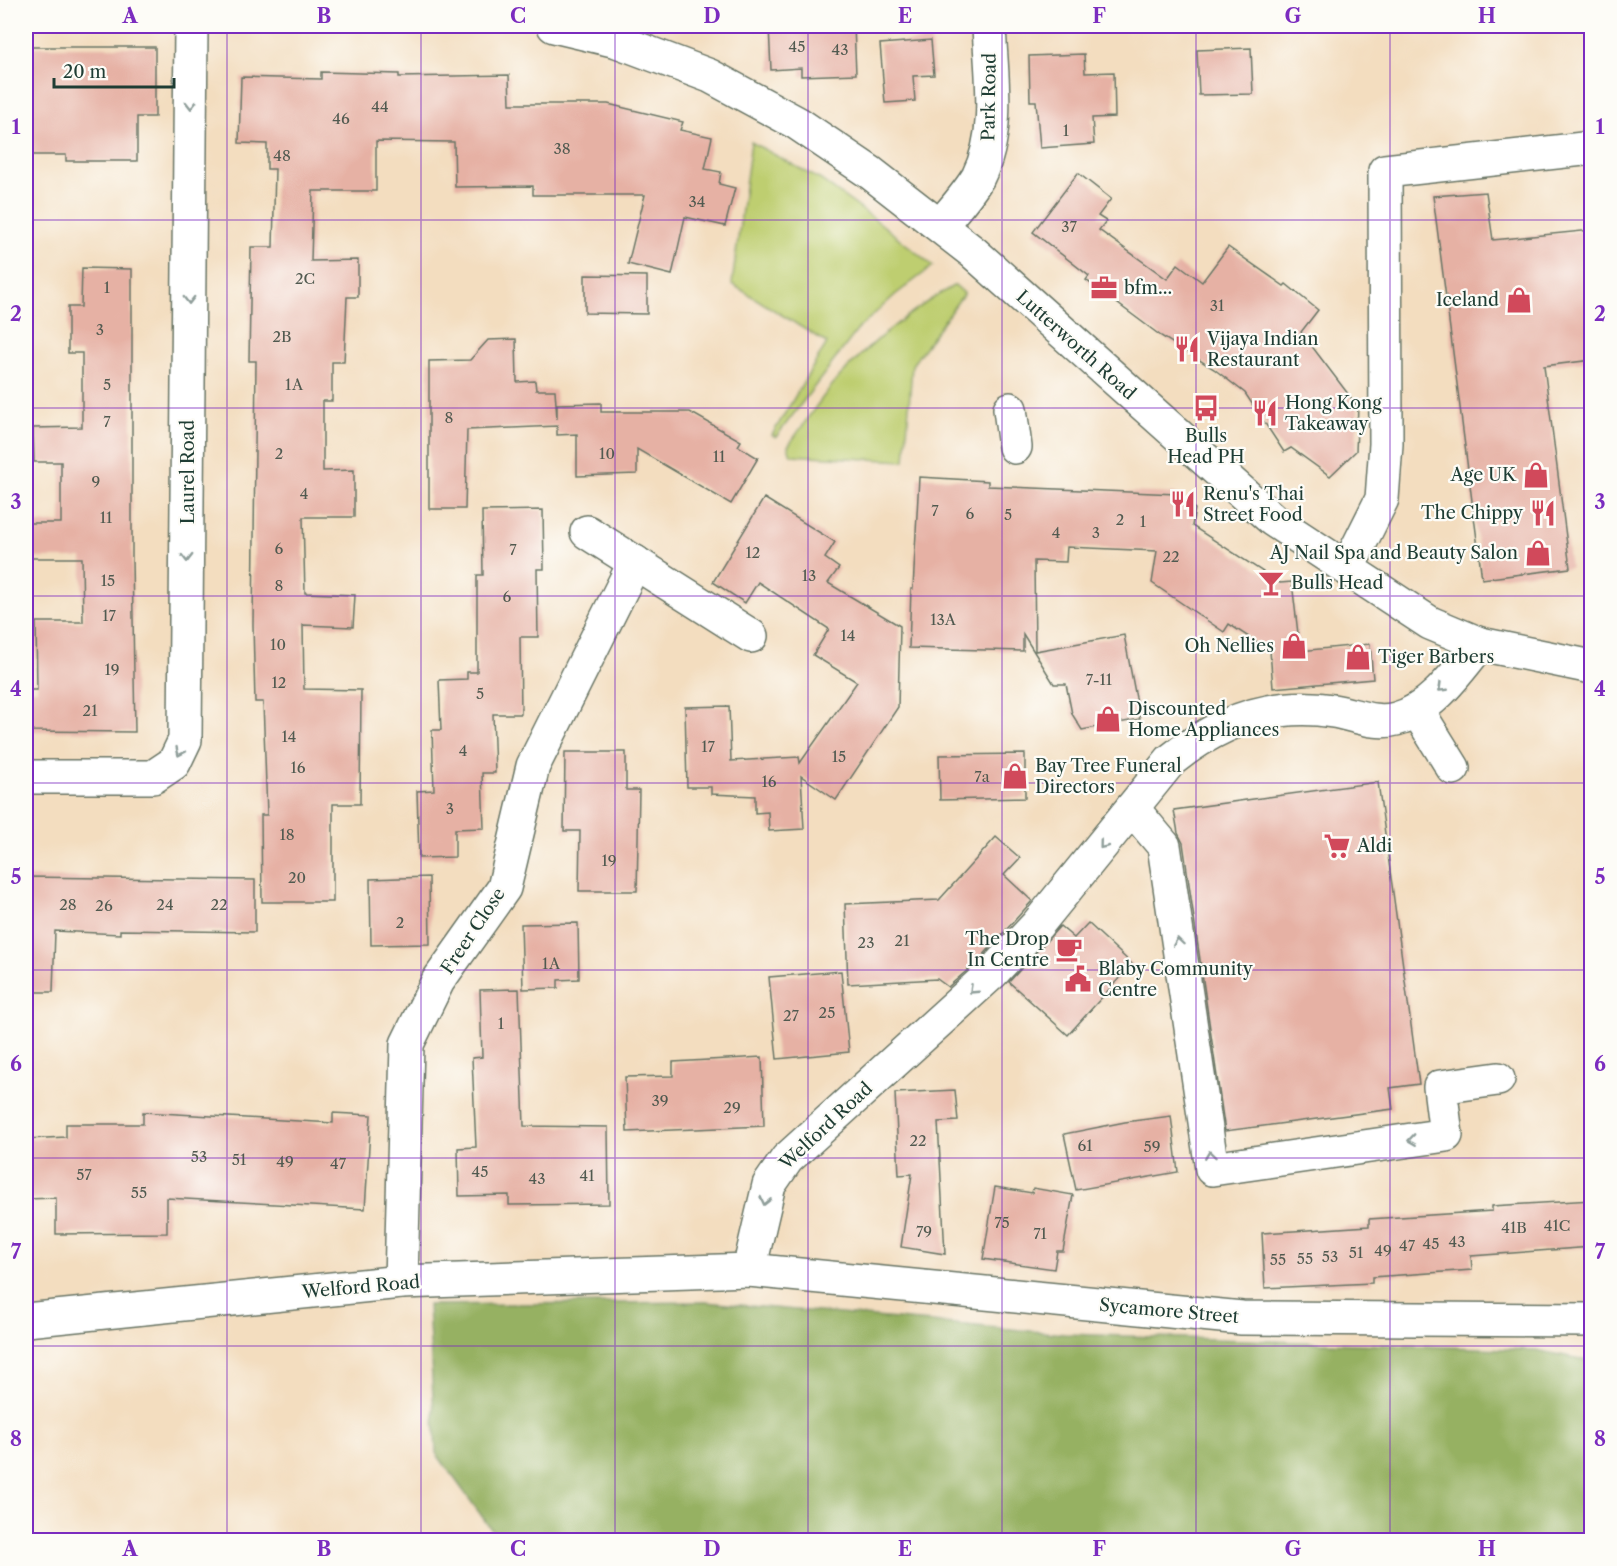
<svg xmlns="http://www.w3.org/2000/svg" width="1617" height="1566" font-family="'Libre Caslon Text',serif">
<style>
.green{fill:#bece70;stroke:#6e8652;stroke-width:1.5}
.forest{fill:#96b162;stroke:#5a774b;stroke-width:1.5}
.building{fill:#e6b1a4}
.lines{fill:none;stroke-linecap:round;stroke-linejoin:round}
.minor-casing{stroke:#697565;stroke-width:36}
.minor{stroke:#fff;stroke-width:33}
.oneway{stroke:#8f9e9a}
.grid{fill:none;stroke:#7b2cbf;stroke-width:1.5;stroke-opacity:0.55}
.labels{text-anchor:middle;stroke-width:4.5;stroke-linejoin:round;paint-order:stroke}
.number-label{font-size:15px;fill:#515a50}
.street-label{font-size:18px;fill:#1f3d34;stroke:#fdfcf7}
.poi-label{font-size:18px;fill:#1f3d34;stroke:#fdfcf7;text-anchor:start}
.neatline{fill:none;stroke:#7b2cbf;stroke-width:2}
.grid-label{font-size:20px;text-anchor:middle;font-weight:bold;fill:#7b2cbf}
</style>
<rect width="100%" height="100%" fill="#fdfcf7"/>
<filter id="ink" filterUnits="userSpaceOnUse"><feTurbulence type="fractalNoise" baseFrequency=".0167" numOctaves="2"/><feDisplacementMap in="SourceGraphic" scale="12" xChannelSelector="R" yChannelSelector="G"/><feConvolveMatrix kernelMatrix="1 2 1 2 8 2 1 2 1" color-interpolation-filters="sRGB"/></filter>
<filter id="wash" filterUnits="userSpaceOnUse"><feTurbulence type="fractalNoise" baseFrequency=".008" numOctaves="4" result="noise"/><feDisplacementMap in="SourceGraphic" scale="24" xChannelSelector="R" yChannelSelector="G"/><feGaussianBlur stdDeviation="1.35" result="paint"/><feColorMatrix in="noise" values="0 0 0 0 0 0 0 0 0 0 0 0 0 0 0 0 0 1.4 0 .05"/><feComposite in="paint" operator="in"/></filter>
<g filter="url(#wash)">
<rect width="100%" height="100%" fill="#f3ddbf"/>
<g class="green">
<path d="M751,142L821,180L880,223L933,266L895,295L859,328L776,437L772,435L827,343L732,284Z"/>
<path d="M955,285L964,293L912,365L905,461L791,455L788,446C805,423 821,397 840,376C873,341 914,308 955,285Z"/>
</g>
<path class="forest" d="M705,1302L1065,1334L1536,1350L1591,1361V1540H499L436,1453L428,1305Z"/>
<g id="blocks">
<g class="building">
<path d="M769,26H854L856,74L801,76V68L771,70Z"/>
<path d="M931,40L934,75L913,76L915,101L885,103L880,44Z"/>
<path d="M26,47H155V117H137V161H66V155H26Z"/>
<path d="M1251,48L1253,94L1199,95L1197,50Z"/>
<path d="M1084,54L1085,73L1114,72L1115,117L1092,118L1094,144L1040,148L1036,101H1030L1029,56Z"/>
<path d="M321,72L399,74V77L509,75L510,104H608L683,122L680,130L712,137L705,169L721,172L719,184L735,188L725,226L685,217L672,275L628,264L645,195H533V186L455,187L454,142L376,141V191H313L311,261L358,260V297H347L344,362H332V401H323V471L354,470V517H303L305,593L355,595L353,627L303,625L304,689L361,690L360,804H333V902H262L261,815H267L265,756L263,702H255L253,625L256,361H249L251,247H273L275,169H267V144L239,143L241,77L321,79Z"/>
<path d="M1078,173L1111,199L1098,216L1106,221L1099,230L1167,279L1178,264L1202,282L1228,247L1284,286L1286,284L1318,310L1301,332L1358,407L1356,451L1330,476L1291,448L1284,452L1245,393L1214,369L1161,336L1086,280L1089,276L1033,232Z"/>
<path d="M1486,192L1493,240L1592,230V360L1544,366L1570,568L1482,579L1433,196Z"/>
<path d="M82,268L132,269V560L135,732L26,731V690H37L36,622H83L82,558H26V523H61V462H34L33,428L82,427V353H68V307H81Z"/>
<path d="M585,275L647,276V314L585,313Z"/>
<path d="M516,339L517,382L535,381L536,390H555L557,419V404L601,403V412H690L741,441L738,446L758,458L731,504L637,449V474L577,476V434L557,435V426L467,430L465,509H429V361L470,360L488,340Z"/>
<path d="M919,477L988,481V486L1177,494L1195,509L1192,526L1280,583L1292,582L1300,651L1370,644L1373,679L1273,688L1270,651L1229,624L1224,632L1152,583L1157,551L1067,547L1066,562L1034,561L1035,651L1124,635L1140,719L1082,730L1072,714L1066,684H1054L1023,634V651L909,648L911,589H913Z"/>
<path d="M764,498L835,542L825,558L839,568L828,583L900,626L898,707L836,800L801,776L804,829L769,831L768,812L755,813V796L711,794V787H687L685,707L729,706L731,761L799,757L800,763L857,682L813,655L829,629L758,582L745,603L713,582Z"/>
<path d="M543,510L544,569H537L538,637H520L521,714H493L495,773H482L484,828L455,829V857L419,858L417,791L434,790L432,730H441L439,680L467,679V672H477V575H483L482,511Z"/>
<path d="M565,752H626V790H639L637,891H579L580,831H564Z"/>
<path d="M1025,754V798L940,800L939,755Z"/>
<path d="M1378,782L1419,1084L1390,1088L1393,1109L1225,1131L1183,843L1178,833L1174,810Z"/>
<path d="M996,837L1020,858L1004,875L1032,901L979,960L948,987L937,979L848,984L845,904L939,900Z"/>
<path d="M26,877L255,880V932L120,930V934L55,931L53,992H26Z"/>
<path d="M429,877L430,944L371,945L370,879Z"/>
<path d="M578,923L579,979L558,980V988L523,989L521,924Z"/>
<path d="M1088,923L1132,964L1068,1035L1009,982L1060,926L1074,938Z"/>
<path d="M841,971L849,1052L777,1059L769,977Z"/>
<path d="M519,989L524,1126L608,1127L609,1204L509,1205V1195L459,1196L458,1148L476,1147L472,1058L482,1057L480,990Z"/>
<path d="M762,1057L764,1126L627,1132L625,1077L673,1076V1062Z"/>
<path d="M955,1090L958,1121L938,1122L945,1254L901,1247L912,1174L899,1175L895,1093Z"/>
<path d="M143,1112L333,1123V1113L371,1115L365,1209L167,1198V1233L56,1234V1198L26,1199V1139L66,1137V1124H143Z"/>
<path d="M1171,1116L1178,1172L1076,1190L1064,1134L1125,1122Z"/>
<path d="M995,1187L1032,1193L1033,1188L1073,1195L1063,1251H1057L1054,1269L983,1259Z"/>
<path d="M1592,1200V1247L1471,1256L1472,1270L1372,1277V1283L1265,1288L1262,1233L1369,1226V1219L1492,1211V1206Z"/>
</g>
</g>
</g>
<g filter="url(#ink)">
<use href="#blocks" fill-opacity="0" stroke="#697565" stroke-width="1.5"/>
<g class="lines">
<g class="minor-casing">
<g id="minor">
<path d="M554,26L617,41L710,76L797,123L871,173L974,253L1273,520L1430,623L1480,644L1592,667"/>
<path d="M941,225C953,210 968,194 978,177C1001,132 991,74 989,26"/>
<path d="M1010,409L1015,447"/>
<path d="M587,532L751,636"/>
<path d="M1348,567L1382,499L1386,444L1385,171L1592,148"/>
<path d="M1417,710L1453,768"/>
<path d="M26,777H153L174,763L185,740L191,26"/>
<path d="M1132,808L1164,846L1212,1169L1446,1135L1440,1087L1498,1079"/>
<path d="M749,1270L769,1185L787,1159L992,973L1037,925L1171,760C1218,722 1272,701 1333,711C1354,714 1374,725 1396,719C1432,710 1458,671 1480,644"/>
<path d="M401,1282L407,1044L438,981L504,888L533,766L635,562"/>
<path d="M26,1320L401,1282L749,1270L1242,1318L1592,1320"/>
</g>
</g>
<use href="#minor" class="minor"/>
</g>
<defs><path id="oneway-chevron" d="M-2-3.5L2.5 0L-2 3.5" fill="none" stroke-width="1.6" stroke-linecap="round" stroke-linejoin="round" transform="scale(1.5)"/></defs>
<g class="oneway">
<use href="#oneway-chevron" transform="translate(191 105) rotate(90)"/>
<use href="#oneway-chevron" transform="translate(189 300) rotate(90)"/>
<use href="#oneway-chevron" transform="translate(187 558) rotate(90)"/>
<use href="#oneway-chevron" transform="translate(1442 688) rotate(136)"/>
<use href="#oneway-chevron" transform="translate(180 752) rotate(115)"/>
<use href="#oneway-chevron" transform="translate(1103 845) rotate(129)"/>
<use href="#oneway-chevron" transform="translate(1178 942) rotate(-98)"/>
<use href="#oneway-chevron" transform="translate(973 990) rotate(137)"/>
<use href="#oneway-chevron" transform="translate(1412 1140) rotate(172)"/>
<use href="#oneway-chevron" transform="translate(1210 1155) rotate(-98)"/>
<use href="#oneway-chevron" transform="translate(765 1201) rotate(103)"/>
</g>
</g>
<path class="grid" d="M227,26V1540M421,26V1540M615,26V1540M808,26V1540M1002,26V1540M1196,26V1540M1390,26V1540M26,220H1592M26,408H1592M26,596H1592M26,783H1592M26,970H1592M26,1158H1592M26,1346H1592"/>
<defs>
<g id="office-bare" transform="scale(2.07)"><path d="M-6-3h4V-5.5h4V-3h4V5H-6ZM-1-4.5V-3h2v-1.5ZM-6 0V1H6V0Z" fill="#d1495b" stroke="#fdfcf7" stroke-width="2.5" paint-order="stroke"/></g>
<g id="shop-bare" transform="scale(2.07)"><path d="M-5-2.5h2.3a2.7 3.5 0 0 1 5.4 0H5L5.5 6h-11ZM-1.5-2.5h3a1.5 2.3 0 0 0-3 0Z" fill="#d1495b" stroke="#fdfcf7" stroke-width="2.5" paint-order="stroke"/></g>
<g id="restaurant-bare" transform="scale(2.07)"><path d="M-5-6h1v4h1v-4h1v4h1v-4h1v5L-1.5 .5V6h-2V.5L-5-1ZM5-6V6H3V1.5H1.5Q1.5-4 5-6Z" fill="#d1495b" stroke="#fdfcf7" stroke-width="2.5" paint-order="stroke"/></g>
<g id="bus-bare" transform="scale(2.07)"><path d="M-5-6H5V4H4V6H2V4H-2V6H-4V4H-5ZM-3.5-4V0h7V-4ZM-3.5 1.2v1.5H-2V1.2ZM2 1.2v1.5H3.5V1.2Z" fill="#d1495b" stroke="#fdfcf7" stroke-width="2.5" paint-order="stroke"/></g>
<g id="bar-bare" transform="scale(2.07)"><path d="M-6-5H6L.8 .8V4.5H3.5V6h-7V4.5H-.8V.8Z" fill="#d1495b" stroke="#fdfcf7" stroke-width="2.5" paint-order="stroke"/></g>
<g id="supermarket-bare" transform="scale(2.07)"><path d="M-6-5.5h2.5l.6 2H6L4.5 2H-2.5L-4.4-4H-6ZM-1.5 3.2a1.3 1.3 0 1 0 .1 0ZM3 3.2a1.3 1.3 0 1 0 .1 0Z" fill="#d1495b" stroke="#fdfcf7" stroke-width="2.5" paint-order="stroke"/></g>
<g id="cafe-bare" transform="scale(2.07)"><path d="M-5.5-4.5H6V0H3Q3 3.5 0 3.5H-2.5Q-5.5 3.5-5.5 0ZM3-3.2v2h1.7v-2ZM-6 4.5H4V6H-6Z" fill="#d1495b" stroke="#fdfcf7" stroke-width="2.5" paint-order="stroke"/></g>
<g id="civic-bare" transform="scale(2.07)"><path d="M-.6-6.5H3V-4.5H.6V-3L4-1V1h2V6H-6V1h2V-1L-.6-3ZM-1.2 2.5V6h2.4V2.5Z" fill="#d1495b" stroke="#fdfcf7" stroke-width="2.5" paint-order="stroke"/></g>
</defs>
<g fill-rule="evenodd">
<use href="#office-bare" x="1104" y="288"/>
<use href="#shop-bare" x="1519" y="300"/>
<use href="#restaurant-bare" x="1187" y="349"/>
<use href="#bus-bare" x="1206" y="408"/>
<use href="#restaurant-bare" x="1265" y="413"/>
<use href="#shop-bare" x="1536" y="475"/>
<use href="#restaurant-bare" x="1183" y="504"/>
<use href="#restaurant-bare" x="1543" y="513"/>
<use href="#shop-bare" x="1538" y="553"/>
<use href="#bar-bare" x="1271" y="583"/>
<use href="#shop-bare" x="1294" y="646"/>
<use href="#shop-bare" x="1358" y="657"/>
<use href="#shop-bare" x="1108" y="719"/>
<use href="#shop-bare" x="1015" y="776"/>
<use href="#supermarket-bare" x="1337" y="846"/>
<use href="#cafe-bare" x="1069" y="949"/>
<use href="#civic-bare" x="1078" y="979"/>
</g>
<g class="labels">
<g class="number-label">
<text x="797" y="52">45</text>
<text x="840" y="55">43</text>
<text x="380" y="112">44</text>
<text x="341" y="124">46</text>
<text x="1066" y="136">1</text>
<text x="562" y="154">38</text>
<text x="282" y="161">48</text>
<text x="697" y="207">34</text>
<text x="1069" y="232">37</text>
<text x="305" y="284">2C</text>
<text x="107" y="293">1</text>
<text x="1217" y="311">31</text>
<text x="100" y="335">3</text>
<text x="282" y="342">2B</text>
<text x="107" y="390">5</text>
<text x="294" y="390">1A</text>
<text x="449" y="423">8</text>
<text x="107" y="427">7</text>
<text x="279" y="459">2</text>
<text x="607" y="459">10</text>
<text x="719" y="462">11</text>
<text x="96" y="487">9</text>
<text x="304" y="499">4</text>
<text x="935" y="516">7</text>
<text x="970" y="519">6</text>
<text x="1008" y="520">5</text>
<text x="106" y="523">11</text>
<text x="1120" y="525">2</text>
<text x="1143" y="527">1</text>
<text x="1056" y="538">4</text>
<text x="1096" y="538">3</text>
<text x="279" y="554">6</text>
<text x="513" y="555">7</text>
<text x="753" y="558">12</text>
<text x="1171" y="562">22</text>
<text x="809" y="581">13</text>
<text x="108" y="586">15</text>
<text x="279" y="591">8</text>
<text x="507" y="602">6</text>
<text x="109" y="621">17</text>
<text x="943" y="625">13A</text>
<text x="848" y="641">14</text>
<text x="278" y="650">10</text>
<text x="112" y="675">19</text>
<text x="1099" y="685">7-11</text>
<text x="279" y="688">12</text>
<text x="480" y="699">5</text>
<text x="90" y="716">21</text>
<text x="289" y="742">14</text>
<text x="708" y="752">17</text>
<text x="463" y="756">4</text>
<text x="839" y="762">15</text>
<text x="298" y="773">16</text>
<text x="982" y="782">7a</text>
<text x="769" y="787">16</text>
<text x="450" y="814">3</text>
<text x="287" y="840">18</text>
<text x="609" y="866">19</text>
<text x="297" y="883">20</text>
<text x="68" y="910">28</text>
<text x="165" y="910">24</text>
<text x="219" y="910">22</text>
<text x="104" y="911">26</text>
<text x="400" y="928">2</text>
<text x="902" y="946">21</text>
<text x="866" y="948">23</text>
<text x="551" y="969">1A</text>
<text x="827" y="1018">25</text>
<text x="791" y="1021">27</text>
<text x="501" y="1029">1</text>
<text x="660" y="1106">39</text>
<text x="732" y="1113">29</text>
<text x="918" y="1146">22</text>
<text x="1085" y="1151">61</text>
<text x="1152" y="1152">59</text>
<text x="199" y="1162">53</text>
<text x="239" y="1165">51</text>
<text x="285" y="1167">49</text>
<text x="338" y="1169">47</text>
<text x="480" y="1177">45</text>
<text x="84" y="1180">57</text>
<text x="587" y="1181">41</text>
<text x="537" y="1184">43</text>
<text x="139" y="1198">55</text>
<text x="1002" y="1228">75</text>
<text x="1557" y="1231">41C</text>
<text x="1514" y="1233">41B</text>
<text x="924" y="1237">79</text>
<text x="1040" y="1239">71</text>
<text x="1457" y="1247">43</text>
<text x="1431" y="1249">45</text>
<text x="1407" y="1251">47</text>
<text x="1383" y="1256">49</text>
<text x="1356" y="1258">51</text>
<text x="1330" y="1262">53</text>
<text x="1305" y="1264">55</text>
<text x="1278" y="1265">55</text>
</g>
<g class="street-label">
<text transform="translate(989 97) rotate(-89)" y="6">Park Road</text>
<text transform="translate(1076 345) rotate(42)" y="6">Lutterworth Road</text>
<text transform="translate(188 472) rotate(-90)" y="6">Laurel Road</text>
<text transform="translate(473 931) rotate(-56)" y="6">Freer Close</text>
<text transform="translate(826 1126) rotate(-43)" y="6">Welford Road</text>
<text transform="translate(361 1287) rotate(-5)" y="6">Welford Road</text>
<text transform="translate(1169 1311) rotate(5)" y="6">Sycamore Street</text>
</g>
<g class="poi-label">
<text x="1124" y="294">bfm...</text>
<text x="1499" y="306" text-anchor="end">Iceland</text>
<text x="1207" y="345">Vijaya Indian<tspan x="1207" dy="21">Restaurant</tspan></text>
<text x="1285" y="409">Hong Kong<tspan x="1285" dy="21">Takeaway</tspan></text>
<text x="1206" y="442" text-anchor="middle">Bulls<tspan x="1206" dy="21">Head PH</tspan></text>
<text x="1516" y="481" text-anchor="end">Age UK</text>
<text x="1203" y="500">Renu's Thai<tspan x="1203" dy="21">Street Food</tspan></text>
<text x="1523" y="519" text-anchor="end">The Chippy</text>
<text x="1518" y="559" text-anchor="end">AJ Nail Spa and Beauty Salon</text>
<text x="1291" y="589">Bulls Head</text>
<text x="1274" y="652" text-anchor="end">Oh Nellies</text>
<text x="1378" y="663">Tiger Barbers</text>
<text x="1128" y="715">Discounted<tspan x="1128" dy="21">Home Appliances</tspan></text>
<text x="1035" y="772">Bay Tree Funeral<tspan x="1035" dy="21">Directors</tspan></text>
<text x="1357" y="852">Aldi</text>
<text x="1049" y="945" text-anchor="end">The Drop<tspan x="1049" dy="21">In Centre</tspan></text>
<text x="1098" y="975">Blaby Community<tspan x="1098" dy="21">Centre</tspan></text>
</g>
</g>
<rect width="1617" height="1566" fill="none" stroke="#fdfcf7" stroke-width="66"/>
<path d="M54 78v9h120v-9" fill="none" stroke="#1f3d34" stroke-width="3"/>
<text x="63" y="78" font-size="18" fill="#1f3d34" stroke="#fdfcf7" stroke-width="4.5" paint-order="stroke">20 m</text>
<rect x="33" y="33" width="1551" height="1500" class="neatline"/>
<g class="grid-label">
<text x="130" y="23">A</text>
<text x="324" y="23">B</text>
<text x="518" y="23">C</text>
<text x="712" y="23">D</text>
<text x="905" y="23">E</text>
<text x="1099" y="23">F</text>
<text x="1293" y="23">G</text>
<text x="1487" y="23">H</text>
<text x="16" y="134">1</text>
<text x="1600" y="134">1</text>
<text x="16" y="321">2</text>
<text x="1600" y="321">2</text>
<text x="16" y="509">3</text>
<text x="1600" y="509">3</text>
<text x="16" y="696">4</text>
<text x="1600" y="696">4</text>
<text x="16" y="884">5</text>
<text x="1600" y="884">5</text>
<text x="16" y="1071">6</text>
<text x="1600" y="1071">6</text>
<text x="16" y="1259">7</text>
<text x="1600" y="1259">7</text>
<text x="16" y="1446">8</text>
<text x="1600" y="1446">8</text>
<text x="130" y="1556">A</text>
<text x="324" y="1556">B</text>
<text x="518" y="1556">C</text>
<text x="712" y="1556">D</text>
<text x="905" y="1556">E</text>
<text x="1099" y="1556">F</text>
<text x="1293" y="1556">G</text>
<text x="1487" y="1556">H</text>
</g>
</svg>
